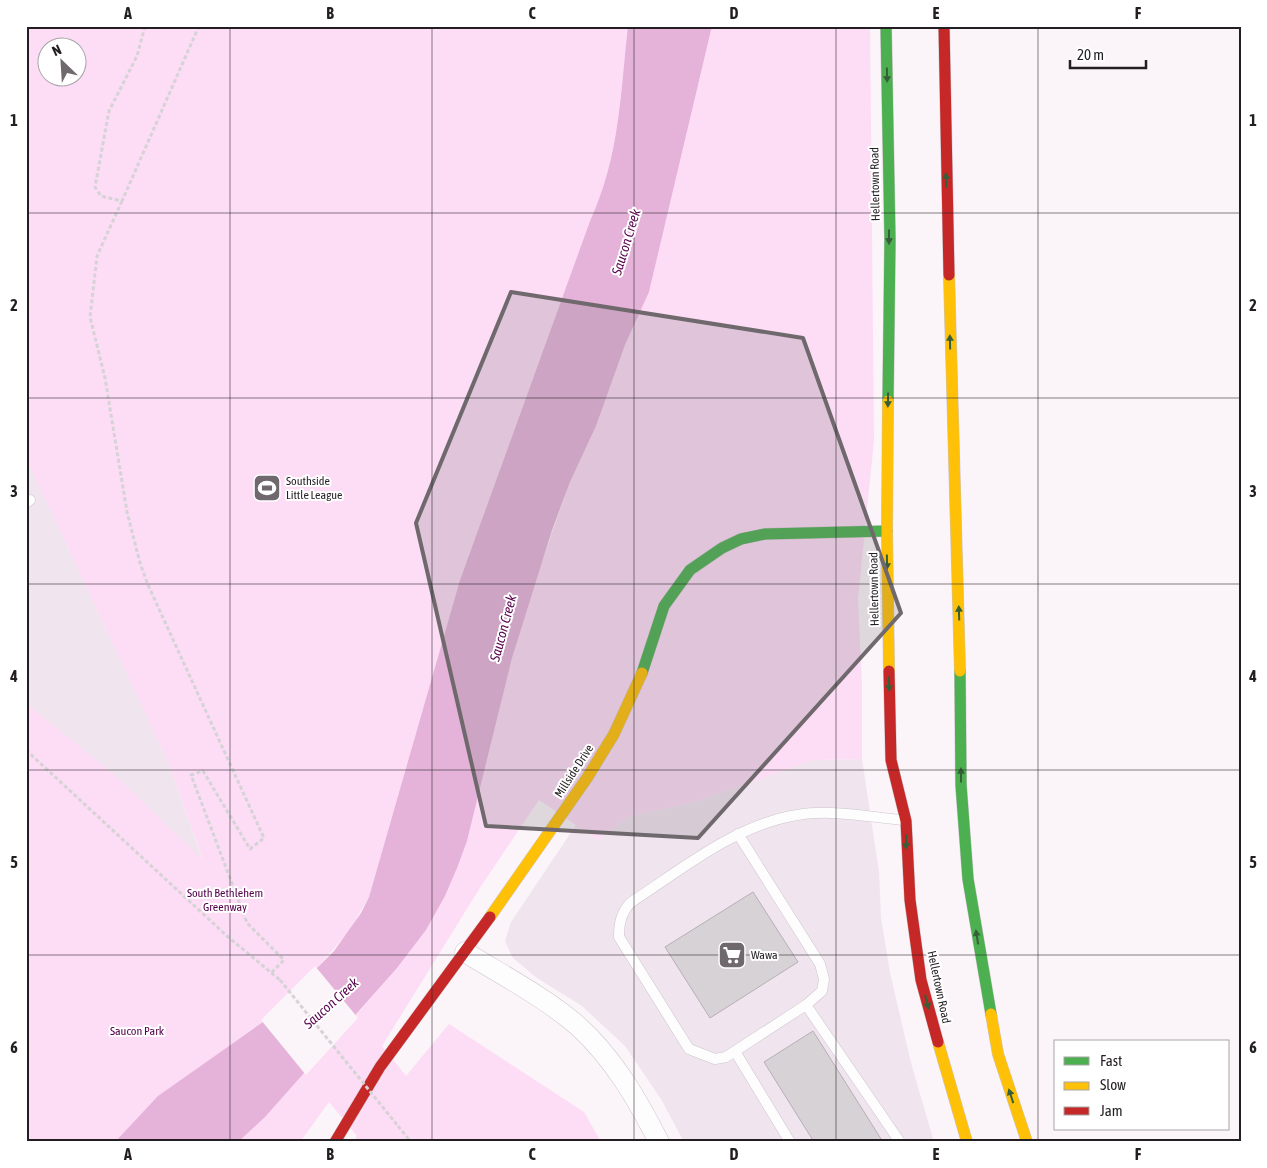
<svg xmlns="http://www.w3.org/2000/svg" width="1267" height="1168" font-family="'Asap Condensed',sans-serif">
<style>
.built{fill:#f0e4ee}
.green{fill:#fddcf5;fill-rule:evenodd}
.water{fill:#e5b3da}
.pier{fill:#fbf4f9}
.building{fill:#d7d2d6;stroke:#b6b0b4}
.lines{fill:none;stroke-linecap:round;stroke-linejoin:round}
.lane-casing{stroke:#ccc6ca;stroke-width:11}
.street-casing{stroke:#ccc6ca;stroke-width:21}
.fast-casing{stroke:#ccc6ca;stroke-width:12}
.slow-casing{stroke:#ccc6ca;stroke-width:12}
.jam-casing{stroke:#ccc6ca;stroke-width:12}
.path{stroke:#d6d3d6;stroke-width:3;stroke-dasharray:4 2.5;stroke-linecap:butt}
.lane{stroke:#fefdfe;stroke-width:10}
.street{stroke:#fefdfe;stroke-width:20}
.fast{stroke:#4caf50;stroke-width:11}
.slow{stroke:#ffc107;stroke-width:11}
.jam{stroke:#c62828;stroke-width:11}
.path-bridge{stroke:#d6d3d6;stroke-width:3;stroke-dasharray:4 2.5;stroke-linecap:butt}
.oneway{fill:#355f37}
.marked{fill:#6f696d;fill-opacity:0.2;stroke:#6f696d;stroke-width:4;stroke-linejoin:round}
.grid{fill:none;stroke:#231e22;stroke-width:1;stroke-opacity:0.55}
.labels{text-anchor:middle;stroke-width:4;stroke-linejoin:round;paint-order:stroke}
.street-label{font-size:12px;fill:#231e22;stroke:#fff}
.poi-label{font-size:12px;fill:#231e22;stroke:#fff;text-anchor:start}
.park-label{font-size:12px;fill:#530049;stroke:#fff}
.water-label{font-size:14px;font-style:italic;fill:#59064e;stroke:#fff}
.neatline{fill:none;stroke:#231e22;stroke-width:2}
.grid-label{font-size:16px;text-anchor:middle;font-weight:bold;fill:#231e22}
</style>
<rect width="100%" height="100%" fill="#fbf4f9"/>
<g class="built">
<path d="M26,458L169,764L203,861L117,777L26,703Z"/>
<path d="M862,759L879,872L881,918L890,973L911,1063L934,1142H684L661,1099L625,1046L582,1006L537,978L513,958L505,941L511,922L576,825L598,840L628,817L698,801L813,760Z"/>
</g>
<path class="green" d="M26,26H628C620,96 620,155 590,221L460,580L369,897L349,931L317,968L356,1015L397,968L426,930L445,896L467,841L512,658L529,599L570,482L596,426L625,345L649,292L712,26H870L874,440L858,599L862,684V759L813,760L698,801L628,817L598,840L539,800L481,886L382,1046L406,1076L449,1024L584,1112L601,1142H353L357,1136L329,1102L300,1142H26V703L117,777L203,860L169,764L26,458ZM48,48H78V78H48Z"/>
<path class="water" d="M628,26H712L649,292L625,345L596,426L570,482L552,530L512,658L467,841L457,868L445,896L426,930L397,968L265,1117L238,1142H115L158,1096L263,1022L334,951L361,913L369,897L460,580L590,221C620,155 620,96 628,26Z"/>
<path class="pier" d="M315,966L358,1018L306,1075L261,1020Z"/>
<g class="building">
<path d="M753,892L798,962L710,1018L665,947Z"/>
<path d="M813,1031L883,1142H814L764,1062Z"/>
</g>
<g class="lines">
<g class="lane-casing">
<g id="lane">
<path d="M26,503L30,500"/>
<path d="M738,834L820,964L824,979L822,991L806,1005L900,1142"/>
<path d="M806,1005L726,1057L715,1059L689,1049L619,937C619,923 621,914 630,903C681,870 735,825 797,815C831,809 869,817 903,820"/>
<path d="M736,1053L790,1142"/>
</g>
</g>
<g class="street-casing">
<path id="street" d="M465,952C502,975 546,998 578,1026C614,1059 637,1099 659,1142"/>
</g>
<g class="fast-casing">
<g id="fast">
<path d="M886,26L890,240L888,401"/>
<path d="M960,671L961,785L968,879L991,1014"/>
<path d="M642,673L664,606L690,570L722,548L741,539L765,534L887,531"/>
</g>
</g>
<g class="slow-casing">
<g id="slow">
<path d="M949,275L960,671"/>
<path d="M888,401L887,531L889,671"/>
<path d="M490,917L587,778L614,734L642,673"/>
<path d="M991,1014L998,1054L1027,1142"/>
<path d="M938,1042L967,1142"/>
</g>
</g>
<g class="jam-casing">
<g id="jam">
<path d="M944,26L949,275"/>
<path d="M889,671L891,760L906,821L910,900L921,980L938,1042"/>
<path d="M335,1142L380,1067L490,917"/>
</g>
</g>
<g class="path">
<path d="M145,26L137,56L109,111L95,187L101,196L122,201L199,26"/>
<path d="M122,201L97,256L90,317L105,378L127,512L140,563L148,585L264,838L250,849L203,771L191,775L247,923L284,960L271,973"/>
<path d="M26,750L227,936L280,980"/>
<path d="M398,1126L411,1142"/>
</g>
<use href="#lane" class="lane"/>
<use href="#street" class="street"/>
<use href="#fast" class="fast"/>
<use href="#slow" class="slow"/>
<use href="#jam" class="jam"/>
<path class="path-bridge" d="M280,980L398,1126"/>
</g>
<defs><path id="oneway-solid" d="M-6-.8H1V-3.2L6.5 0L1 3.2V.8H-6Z" transform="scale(1.25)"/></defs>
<g class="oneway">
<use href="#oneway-solid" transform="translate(887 75) rotate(89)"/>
<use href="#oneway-solid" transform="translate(946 180) rotate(-91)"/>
<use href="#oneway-solid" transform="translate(889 237) rotate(90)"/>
<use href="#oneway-solid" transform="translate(950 342) rotate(-91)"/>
<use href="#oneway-solid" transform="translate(888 400) rotate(91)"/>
<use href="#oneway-solid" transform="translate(887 562) rotate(89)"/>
<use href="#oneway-solid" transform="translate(959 613) rotate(-92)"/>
<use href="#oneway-solid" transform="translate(889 684) rotate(89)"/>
<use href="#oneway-solid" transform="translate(961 775) rotate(-90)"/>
<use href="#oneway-solid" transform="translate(906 842) rotate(91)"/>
<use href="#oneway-solid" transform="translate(977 937) rotate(-99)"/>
<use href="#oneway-solid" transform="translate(927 1002) rotate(76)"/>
<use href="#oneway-solid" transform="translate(1011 1096) rotate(-108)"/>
</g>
<path class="marked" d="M511,292L803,338L901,613L698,838L486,826L416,523Z"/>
<path class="grid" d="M230,26V1142M432,26V1142M634,26V1142M836,26V1142M1038,26V1142M26,213H1241M26,398H1241M26,584H1241M26,770H1241M26,955H1241"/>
<defs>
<g id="stadium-square" transform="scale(1.4375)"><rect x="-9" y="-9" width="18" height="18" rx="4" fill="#6f696d" stroke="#fff"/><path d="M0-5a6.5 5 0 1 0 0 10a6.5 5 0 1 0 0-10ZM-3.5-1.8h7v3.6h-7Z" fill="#fff"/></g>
<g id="supermarket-square" transform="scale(1.4375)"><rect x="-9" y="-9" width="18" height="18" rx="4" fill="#6f696d" stroke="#fff"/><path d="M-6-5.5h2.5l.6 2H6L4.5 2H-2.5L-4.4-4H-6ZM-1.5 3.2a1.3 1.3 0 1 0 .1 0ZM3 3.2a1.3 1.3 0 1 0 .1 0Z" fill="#fff"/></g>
</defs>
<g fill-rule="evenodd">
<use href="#stadium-square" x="267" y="488"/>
<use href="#supermarket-square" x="732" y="955"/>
</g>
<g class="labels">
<g class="street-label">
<text transform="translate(875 184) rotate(-91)" y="4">Hellertown Road</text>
<text transform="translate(874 589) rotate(-91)" y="4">Hellertown Road</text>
<text transform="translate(574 771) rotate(-57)" y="4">Millside Drive</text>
<text transform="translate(939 987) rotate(78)" y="4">Hellertown Road</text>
</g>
<g class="poi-label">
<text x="286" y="485">Southside<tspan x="286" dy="14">Little League</tspan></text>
<text x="751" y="959">Wawa</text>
</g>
<g class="park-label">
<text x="225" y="897">South Bethlehem<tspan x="225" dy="14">Greenway</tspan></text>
<text x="137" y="1035">Saucon Park</text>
</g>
<g class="water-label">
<text transform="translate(626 242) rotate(-73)" y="5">Saucon Creek</text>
<text transform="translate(503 628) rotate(-75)" y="5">Saucon Creek</text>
<text transform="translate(331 1003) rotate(-42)" y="5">Saucon Creek</text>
</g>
</g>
<rect width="1267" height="1168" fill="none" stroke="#ffffff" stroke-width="55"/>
<rect x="1054" y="1040" width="175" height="90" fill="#ffffff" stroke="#a7a5a7"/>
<rect x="1064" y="1057" width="25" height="8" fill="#4caf50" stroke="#a7a5a7"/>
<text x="1100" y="1066" font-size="15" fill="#231e22">Fast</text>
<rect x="1064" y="1082" width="25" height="8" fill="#ffc107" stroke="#a7a5a7"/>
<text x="1100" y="1090" font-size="15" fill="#231e22">Slow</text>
<rect x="1064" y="1107" width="25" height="8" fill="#c62828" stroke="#a7a5a7"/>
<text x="1100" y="1116" font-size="15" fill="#231e22">Jam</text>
<g transform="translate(62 62) rotate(335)"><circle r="24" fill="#ffffff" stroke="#a7a5a7"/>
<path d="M0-4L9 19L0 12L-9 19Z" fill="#6f696d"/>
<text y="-8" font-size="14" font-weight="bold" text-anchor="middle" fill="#231e22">N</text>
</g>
<path d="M1070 60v8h76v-8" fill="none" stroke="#231e22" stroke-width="2.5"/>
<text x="1077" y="60" font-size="15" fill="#231e22" stroke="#ffffff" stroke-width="4" paint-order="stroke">20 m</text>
<rect x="28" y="28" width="1212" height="1112" class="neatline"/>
<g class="grid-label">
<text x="128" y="19">A</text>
<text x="330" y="19">B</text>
<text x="532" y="19">C</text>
<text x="734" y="19">D</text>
<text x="936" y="19">E</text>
<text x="1138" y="19">F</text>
<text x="14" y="126">1</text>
<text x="1253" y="126">1</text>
<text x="14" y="311">2</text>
<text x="1253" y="311">2</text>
<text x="14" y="497">3</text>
<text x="1253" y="497">3</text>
<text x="14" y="682">4</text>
<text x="1253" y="682">4</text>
<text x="14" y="868">5</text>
<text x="1253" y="868">5</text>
<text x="14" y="1053">6</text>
<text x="1253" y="1053">6</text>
<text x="128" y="1160">A</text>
<text x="330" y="1160">B</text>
<text x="532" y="1160">C</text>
<text x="734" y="1160">D</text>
<text x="936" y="1160">E</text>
<text x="1138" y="1160">F</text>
</g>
</svg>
